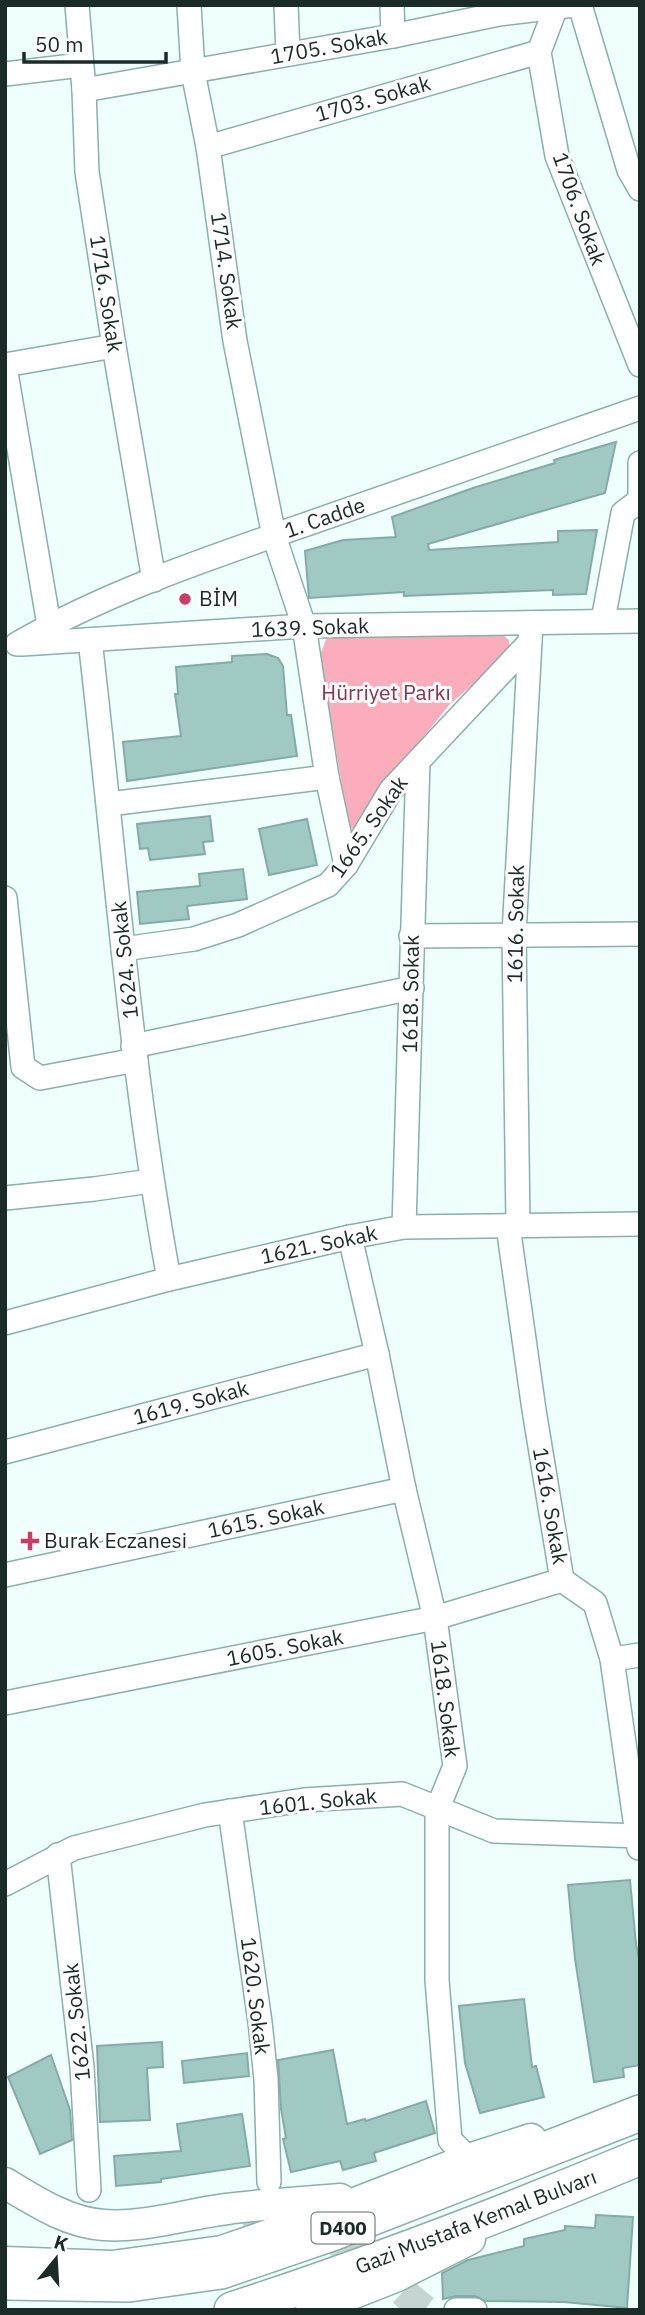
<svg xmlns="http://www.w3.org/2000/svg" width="645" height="2315" font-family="'IBM Plex Sans',sans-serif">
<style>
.green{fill:#fbadbc}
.building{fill:#a1c9c3;stroke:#84aba5;stroke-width:2}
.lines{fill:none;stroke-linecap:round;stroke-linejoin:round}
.major-tunnel{stroke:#c5d5d2;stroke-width:30;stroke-dasharray:30 15;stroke-linecap:butt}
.minor-casing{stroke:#89b0aa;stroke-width:26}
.major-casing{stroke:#89b0aa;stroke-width:33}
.highway-casing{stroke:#89b0aa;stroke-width:38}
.minor{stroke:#fff;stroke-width:23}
.major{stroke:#fff;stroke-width:30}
.highway{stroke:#fff;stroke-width:35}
.poi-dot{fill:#cb3c66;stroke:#fff;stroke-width:2.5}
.labels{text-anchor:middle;stroke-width:6;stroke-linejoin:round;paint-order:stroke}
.shield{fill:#fff;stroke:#5f6b68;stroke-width:2}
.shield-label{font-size:19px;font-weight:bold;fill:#1b2b28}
.street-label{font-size:21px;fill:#1b2b28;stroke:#fff}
.poi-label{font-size:21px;fill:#1b2b28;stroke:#fff;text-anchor:start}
.park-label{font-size:21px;fill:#90304b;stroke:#fff}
</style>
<rect width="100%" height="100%" fill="#effffc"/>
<path class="green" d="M503,635L509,640L510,652L450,704L399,767L358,830L349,827L320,655L327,637Z"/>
<g class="building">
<path d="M616,442L605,493L428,544L429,550L558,542V531L597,530L586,594L553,595V590L404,596V592L309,598L305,551L343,540L396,537L392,517L473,488L555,463L554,460Z"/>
<path d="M267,654L278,658L283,666L287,715H291L297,756L127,781L123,742L181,736L175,694H178L176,667L232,662V656Z"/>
<path d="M210,816L213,841L203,842L205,854L150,860L148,848L140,849L137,824Z"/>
<path d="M307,819L317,865L269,875L259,829Z"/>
<path d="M243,869L247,899L187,906L189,919L140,924L137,892L200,886L199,874Z"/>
<path d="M630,1880L636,1944L640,1964V2065L623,2068L624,2077L594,2082L575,1959L568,1885Z"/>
<path d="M524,1999L532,2067L536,2066L544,2097L480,2113L465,2063L459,2006Z"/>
<path d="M162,2042L163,2067L147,2068L150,2120L100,2122L97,2046Z"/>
<path d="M333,2050L347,2124L365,2119L366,2121L426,2101L435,2133L374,2153L376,2161L343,2170L340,2161L291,2172L283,2139L286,2138L281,2109L278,2060Z"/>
<path d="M247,2053L249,2076L184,2083L182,2061Z"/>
<path d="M51,2055L70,2110L72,2140L40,2154L8,2077Z"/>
<path d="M242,2114L250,2166L161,2179V2182L116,2186L114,2156L181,2151L177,2124Z"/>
<path d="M596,2215L633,2217L627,2308L564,2302L485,2301L475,2296H456L443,2299L442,2273L468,2260L524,2246V2239L565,2230V2226L595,2228Z"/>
</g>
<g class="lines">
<path class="major-tunnel" d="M243,2225C294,2222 342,2235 380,2270C395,2283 408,2298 425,2310"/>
<g class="minor-casing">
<g id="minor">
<path d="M77,5L84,90L87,172L114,346L154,580"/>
<path d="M189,5L193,72L208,147L235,341L274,536L304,626L327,777L346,865"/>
<path d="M286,5L288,54"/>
<path d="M392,5L393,36"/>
<path d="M580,5L629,170L640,189"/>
<path d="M556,7L539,52L557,156L640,365"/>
<path d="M5,74L81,65"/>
<path d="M84,90L393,36L499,14L574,5"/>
<path d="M208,147L539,52"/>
<path d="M5,365L114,346"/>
<path d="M5,367L49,625"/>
<path d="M640,463V503"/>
<path d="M603,620L623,513L639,501"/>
<path d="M90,640C115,853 130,1068 169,1279"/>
<path d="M17,644C107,592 209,558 307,524C418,486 529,447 640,408"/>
<path d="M22,644L304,626L640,621"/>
<path d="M109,804L327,777"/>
<path d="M5,898L23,1067L40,1078L136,1060"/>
<path d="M411,936L640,934"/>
<path d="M123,949L194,939L238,925L328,885L346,865L391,790L530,642"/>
<path d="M133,1046L412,988"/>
<path d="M5,1198L94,1189L151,1181"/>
<path d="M518,1225L514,934L531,623"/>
<path d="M508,1226L534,1410L562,1580L595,1603L612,1659L639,1848"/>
<path d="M404,1227C409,1072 412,917 418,762"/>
<path d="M350,1237L377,1354L404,1489L435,1618L455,1766L437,1810V1980L450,2140L469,2159"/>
<path d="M5,1323L169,1279L350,1237L404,1227L640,1224"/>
<path d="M5,1452L377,1354"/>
<path d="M5,1575L404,1489"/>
<path d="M612,1659L640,1655"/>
<path d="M5,1703L435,1618L562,1580"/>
<path d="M230,1811L260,2022L266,2079L269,2182"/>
<path d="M58,1855L82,2067L89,2190"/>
<path d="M5,1884L74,1848L205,1815L304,1800L402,1794L494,1831L640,1836"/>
<path d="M456,2310H475"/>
</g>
</g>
<g class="major-casing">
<g id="major">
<path d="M5,2183C35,2201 68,2223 104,2225C145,2228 186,2214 227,2209C264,2204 302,2202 340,2199"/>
<path d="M5,2262L112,2266L222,2251L306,2222L469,2159L531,2139"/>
<path d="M311,2310L395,2277L470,2239"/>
</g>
</g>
<g class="highway-casing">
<g id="highway">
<path d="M5,2282L129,2284L221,2271L332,2233L640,2113"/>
<path d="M232,2310C370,2265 506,2213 640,2157"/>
</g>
</g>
<use href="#minor" class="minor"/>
<use href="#major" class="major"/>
<use href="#highway" class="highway"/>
</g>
<g class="poi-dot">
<circle cx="185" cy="599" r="7"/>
<path d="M26.5 1530.5h7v7h7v7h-7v7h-7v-7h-7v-7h7z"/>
</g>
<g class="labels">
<rect class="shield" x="311.5" y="2212.5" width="63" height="31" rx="5"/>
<g class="shield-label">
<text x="343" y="2235">D400</text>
</g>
<g class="street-label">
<text transform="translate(329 47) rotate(-10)" y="7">1705. Sokak</text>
<text transform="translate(373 99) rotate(-16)" y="7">1703. Sokak</text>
<text transform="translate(579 209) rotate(70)" y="7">1706. Sokak</text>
<text transform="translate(226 271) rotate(82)" y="7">1714. Sokak</text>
<text transform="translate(106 294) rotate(81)" y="7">1716. Sokak</text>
<text transform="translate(325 518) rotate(-19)" y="7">1. Cadde</text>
<text transform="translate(310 628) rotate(-2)" y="7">1639. Sokak</text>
<text transform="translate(369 827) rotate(-55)" y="7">1665. Sokak</text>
<text transform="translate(516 924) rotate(-89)" y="7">1616. Sokak</text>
<text transform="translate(125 960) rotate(-96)" y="7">1624. Sokak</text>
<text transform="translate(411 994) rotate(-89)" y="7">1618. Sokak</text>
<text transform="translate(319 1245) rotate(-12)" y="7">1621. Sokak</text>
<text transform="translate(191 1403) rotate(-15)" y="7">1619. Sokak</text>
<text transform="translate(550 1506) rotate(80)" y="7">1616. Sokak</text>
<text transform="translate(266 1519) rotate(-12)" y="7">1615. Sokak</text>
<text transform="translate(285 1648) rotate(-11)" y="7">1605. Sokak</text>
<text transform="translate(445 1699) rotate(83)" y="7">1618. Sokak</text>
<text transform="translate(318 1802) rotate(-6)" y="7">1601. Sokak</text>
<text transform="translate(255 1996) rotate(83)" y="7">1620. Sokak</text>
<text transform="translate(77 2022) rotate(-96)" y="7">1622. Sokak</text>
<text transform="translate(476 2222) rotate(-21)" y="7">Gazi Mustafa Kemal Bulvarı</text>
</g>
<g class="poi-label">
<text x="199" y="606">BİM</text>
<text x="44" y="1548">Burak Eczanesi</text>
</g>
<g class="park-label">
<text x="386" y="700">Hürriyet Parkı</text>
</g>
</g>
<rect width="645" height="2315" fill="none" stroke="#1b2b28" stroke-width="14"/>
<g transform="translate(56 2259) rotate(18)" stroke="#ffffff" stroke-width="5" paint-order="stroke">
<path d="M0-5L12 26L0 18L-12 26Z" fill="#1b2b28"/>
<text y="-10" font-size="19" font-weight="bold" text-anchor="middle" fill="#1b2b28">K</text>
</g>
<path d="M24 52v10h142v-10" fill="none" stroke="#1b2b28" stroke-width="3.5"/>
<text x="35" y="52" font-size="21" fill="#1b2b28" stroke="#ffffff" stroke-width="5" paint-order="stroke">50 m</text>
</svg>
